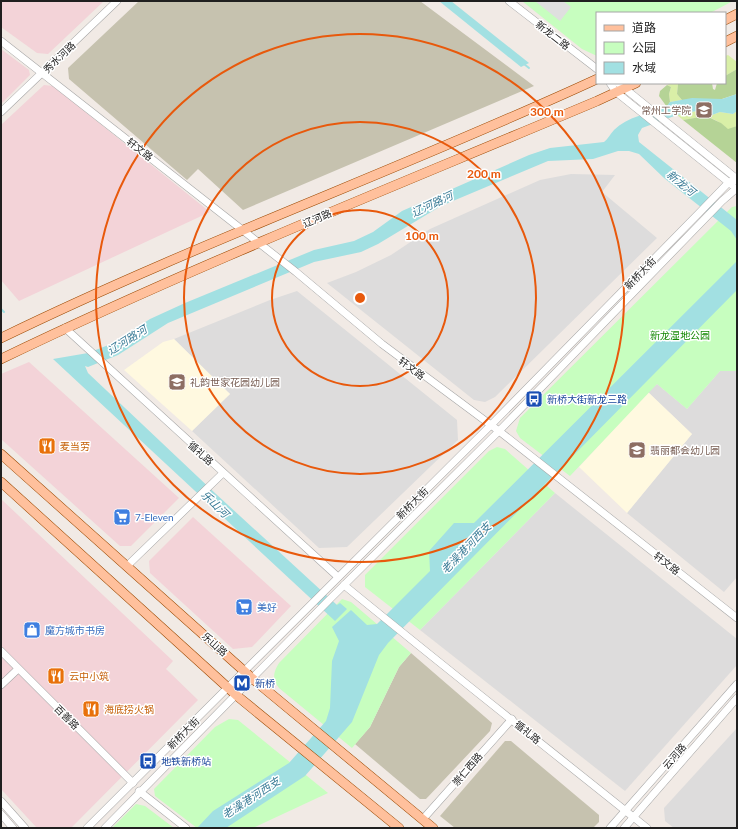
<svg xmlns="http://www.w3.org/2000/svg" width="738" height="829" font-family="Lato,'Noto Sans SC',sans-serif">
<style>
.residential{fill:#dddcdc}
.commercial{fill:#f3d3d8}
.education{fill:#fff9e0}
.construction{fill:#c6c2af}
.grass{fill:#d9efa7}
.forest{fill:#b5d396}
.park{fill:#c7febf}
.parking{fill:#dfdfdf}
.water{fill:#a2e0e2}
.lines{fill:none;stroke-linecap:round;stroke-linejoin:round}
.stream{stroke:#a2e0e2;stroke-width:2}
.minor-casing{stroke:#a6a6a6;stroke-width:8}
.major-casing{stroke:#9b4800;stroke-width:10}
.minor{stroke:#fff;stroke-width:7}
.major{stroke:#ffc09c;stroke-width:9}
.ring{fill:none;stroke:#e8590c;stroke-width:2}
.labels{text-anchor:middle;stroke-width:3;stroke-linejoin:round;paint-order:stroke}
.street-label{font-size:10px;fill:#1f1f1f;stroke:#fff}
.education-label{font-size:10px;fill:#785e54;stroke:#fff;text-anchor:start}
.park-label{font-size:10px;fill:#138803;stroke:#fff}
.transit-label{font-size:10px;fill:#164399;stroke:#fff;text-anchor:start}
.food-label{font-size:10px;fill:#c56008;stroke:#fff;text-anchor:start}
.shop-label{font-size:10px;fill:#366cbe;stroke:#fff;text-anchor:start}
.water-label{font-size:11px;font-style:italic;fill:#397b96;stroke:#fff}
.centre{fill:#e8590c;stroke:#fff;stroke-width:2}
.ring-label{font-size:12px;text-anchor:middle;font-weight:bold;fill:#e8590c;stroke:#fff;stroke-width:3;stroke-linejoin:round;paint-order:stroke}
</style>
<rect width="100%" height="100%" fill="#f1eae5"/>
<g class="residential">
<path d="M571,174L615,175L602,192L657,238L495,397L485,402L474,400L327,283L356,272L391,255L430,229L540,180Z"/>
<path d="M297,291L457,420L458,440L347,547L319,548L192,431L230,394L174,339L270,300Z"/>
<path d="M720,371H737V577L724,592L627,513L692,434L648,392L657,384L687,409Z"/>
<path d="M555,493L737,639V665L625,791L420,630Z"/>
<path d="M737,728V828H674L665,821L664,808Z"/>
</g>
<g class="commercial">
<path d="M1,1H104L48,54L37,53L1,27Z"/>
<path d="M1,49L29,70L30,75L1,104Z"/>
<path d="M44,85L53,86L210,212L19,301L1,280V125Z"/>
<path d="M29,362L179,498L131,546H120L1,439V374Z"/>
<path d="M1,499L173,661L166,669L198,700L71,828H37L1,789Z"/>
<path d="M193,517L291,606L252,647L233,649L150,573L149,561Z"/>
</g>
<g class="education">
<path d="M174,339L230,394L192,431L124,370L163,342Z"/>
<path d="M648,392L692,434L627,513L579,467Z"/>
</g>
<g class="construction">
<path d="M139,1H420L534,86L243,210L198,169L187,180L69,79L68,68Z"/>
<path d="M411,653L492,723L490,731L426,799H420L355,744L370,727L399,667Z"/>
<path d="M505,741H511L599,815V822L593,828H455L440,816Z"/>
</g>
<g class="grass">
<path d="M728,55L737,62V69L725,76V56Z"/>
<path d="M671,83H681L678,84L677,94L682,100L670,102L669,94L671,87L667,85Z"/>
<path d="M701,110L712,115L720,112L733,114L737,111V126L728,130C711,113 704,117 683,120L677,115Z"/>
</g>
<g class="forest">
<path d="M737,69V94L722,99L682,100L677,94L678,84L681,83H712L713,89L715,90L717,83H725V76Z"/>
<path d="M667,85L671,87L669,94L670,102L667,107L659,96L660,91Z"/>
<path d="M706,116L721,123L728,129L737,126V163L683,120Z"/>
</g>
<g class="park">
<path d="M522,1H733L710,13H597V56L582,49Z"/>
<path d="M737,206V371H720L687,409L657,384L570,476L520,438L516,431L520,418L732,207Z"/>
<path d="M497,447L505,449L555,493L420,630L365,587V575L489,451Z"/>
<path d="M342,599L351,602L411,653L399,667L370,727L352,748L279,688C272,679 273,673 279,663Z"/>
<path d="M229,719L238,720L328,793L253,828H197L155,796L154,789L215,727Z"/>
<path d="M136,804L145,806L174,828H112Z"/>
</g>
<path class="parking" d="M535,1H563L571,7L560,21Z"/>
<g class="water">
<path d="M439,1H451L529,63L521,67Z"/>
<path d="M737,94V111L733,114L720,112L712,115L701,110L677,115L642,128L638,135L639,142L737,220V240L731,231L664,178L639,154L629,151H618L593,159L548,161L441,206L378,244L361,252L314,262L168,323L118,355L88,367L85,366L88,373L216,494L337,605L340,603L347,609L335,621L53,359L88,353L111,344L150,319L185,303L314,250L354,241L373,232L402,211L529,155L550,148L604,142C608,139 610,134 614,130C627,117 649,113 666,107L670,102L692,98L722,99Z"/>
<path d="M737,261V290L388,643L379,655L352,722L305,776L226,828H197L213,811L289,763L326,721L330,708L332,661L339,641L332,627L351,610L367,625L377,624L430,571L429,551L454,523H474Z"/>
</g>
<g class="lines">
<g class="stream">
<path d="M524,64L529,68"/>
<path d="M1,309L4,312"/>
</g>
<g class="minor-casing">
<g id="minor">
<path d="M509,1L597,69"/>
<path d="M1,41L296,272L382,344L499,431L737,618"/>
<path d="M610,83L616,92L732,185"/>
<path d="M618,83L737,179"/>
<path d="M1,112L117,1"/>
<path d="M65,328L338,577"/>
<path d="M127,566L223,473"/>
<path d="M344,585C444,667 546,747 647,828"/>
<path d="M1,651L133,783"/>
<path d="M1,685L18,669"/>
<path d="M139,791L186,828"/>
<path d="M1,801L25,828"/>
<path d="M1,814L13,828"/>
<path d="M423,819L512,719"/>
<path d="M87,828L491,425L700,212L729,182L737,180"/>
<path d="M105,828L329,600L499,431L722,201L737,188"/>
<path d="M610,828L737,684"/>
<path d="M624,828L737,698"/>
</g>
</g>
<g class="major-casing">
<g id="major">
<path d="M725,20L737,14"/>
<path d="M725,42L737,36"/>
<path d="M1,338C196,243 400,170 597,79"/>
<path d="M1,359C196,265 398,185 597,101L636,83"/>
<path d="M1,454L253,679L433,828"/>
<path d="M1,482L236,695L399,828"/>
</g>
</g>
<use href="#minor" class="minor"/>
<use href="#major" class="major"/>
</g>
<g class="ring">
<circle cx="360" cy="298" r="88"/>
<circle cx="360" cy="298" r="176"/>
<circle cx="360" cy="298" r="264"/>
</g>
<defs>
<g id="university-square" transform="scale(0.9)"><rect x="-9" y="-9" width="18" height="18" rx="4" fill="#8d6e63" stroke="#fff"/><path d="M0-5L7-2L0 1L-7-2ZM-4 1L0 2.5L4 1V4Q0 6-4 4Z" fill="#fff"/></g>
<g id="school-square" transform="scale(0.9)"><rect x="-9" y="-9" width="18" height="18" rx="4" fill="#8d6e63" stroke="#fff"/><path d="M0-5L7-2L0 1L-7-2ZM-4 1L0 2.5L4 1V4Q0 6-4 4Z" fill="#fff"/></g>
<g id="bus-square" transform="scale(0.9)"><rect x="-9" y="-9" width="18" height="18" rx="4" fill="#1a4fb4" stroke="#fff"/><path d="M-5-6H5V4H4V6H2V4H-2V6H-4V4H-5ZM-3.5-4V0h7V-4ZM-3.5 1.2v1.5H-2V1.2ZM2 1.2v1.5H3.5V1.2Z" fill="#fff"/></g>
<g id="restaurant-square" transform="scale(0.9)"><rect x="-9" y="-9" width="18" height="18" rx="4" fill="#e8710a" stroke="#fff"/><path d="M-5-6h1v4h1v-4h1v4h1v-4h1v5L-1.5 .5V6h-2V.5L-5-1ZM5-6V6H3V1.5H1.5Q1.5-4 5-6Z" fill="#fff"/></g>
<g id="supermarket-square" transform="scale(0.9)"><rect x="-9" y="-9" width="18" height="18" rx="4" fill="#3f7fe0" stroke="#fff"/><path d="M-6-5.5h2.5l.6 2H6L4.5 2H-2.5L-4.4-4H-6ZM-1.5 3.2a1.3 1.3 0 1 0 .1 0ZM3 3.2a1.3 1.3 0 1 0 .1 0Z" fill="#fff"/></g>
<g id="shop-square" transform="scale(0.9)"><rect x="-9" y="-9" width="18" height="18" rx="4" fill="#3f7fe0" stroke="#fff"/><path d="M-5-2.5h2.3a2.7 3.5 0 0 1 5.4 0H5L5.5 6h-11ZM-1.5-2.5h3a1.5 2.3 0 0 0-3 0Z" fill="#fff"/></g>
<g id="metro-square" transform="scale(0.9)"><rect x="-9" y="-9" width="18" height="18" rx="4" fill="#1a4fb4" stroke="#fff"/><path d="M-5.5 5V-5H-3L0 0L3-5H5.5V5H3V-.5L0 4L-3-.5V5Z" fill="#fff"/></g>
</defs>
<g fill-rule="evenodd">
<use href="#university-square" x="704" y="110"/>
<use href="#school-square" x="177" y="382"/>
<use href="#bus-square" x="534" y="399"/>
<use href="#restaurant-square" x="47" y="446"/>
<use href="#school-square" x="637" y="450"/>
<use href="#supermarket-square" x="122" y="517"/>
<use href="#supermarket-square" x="244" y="607"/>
<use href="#shop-square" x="32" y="630"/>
<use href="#restaurant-square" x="56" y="676"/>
<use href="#metro-square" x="242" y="683"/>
<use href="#restaurant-square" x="91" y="709"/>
<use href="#bus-square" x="148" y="761"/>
</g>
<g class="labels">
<g class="street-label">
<text transform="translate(553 35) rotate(38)" y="4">新龙二路</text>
<text transform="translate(59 57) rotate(-44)" y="4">秀水河路</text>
<text transform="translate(140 149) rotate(38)" y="4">轩文路</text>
<text transform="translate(317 218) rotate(-23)" y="4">辽河路</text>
<text transform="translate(640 273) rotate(-46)" y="4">新桥大街</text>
<text transform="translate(412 368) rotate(37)" y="4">轩文路</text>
<text transform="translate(201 453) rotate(42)" y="4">循礼路</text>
<text transform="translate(412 503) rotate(-45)" y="4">新桥大街</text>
<text transform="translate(667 563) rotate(38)" y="4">轩文路</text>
<text transform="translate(215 644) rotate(42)" y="4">乐山路</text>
<text transform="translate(67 717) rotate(45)" y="4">百善路</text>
<text transform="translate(528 732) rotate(39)" y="4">循礼路</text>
<text transform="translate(183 733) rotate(-45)" y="4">新桥大街</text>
<text transform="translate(674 756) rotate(-49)" y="4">云河路</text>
<text transform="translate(467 769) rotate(-49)" y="4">崇仁西路</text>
</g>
<g class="education-label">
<text x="691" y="114" text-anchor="end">常州工学院</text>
<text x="190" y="386">礼韵世家花园幼儿园</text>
<text x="650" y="454">翡丽都会幼儿园</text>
</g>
<g class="park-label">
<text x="680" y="339">新龙湿地公园</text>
</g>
<g class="transit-label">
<text x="547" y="403">新桥大街新龙三路</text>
<text x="255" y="687">新桥</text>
<text x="161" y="765">地铁新桥站</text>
</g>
<g class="food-label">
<text x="60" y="450">麦当劳</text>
<text x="69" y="680">云中小筑</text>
<text x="104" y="713">海底捞火锅</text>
</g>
<g class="shop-label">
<text x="135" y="521">7-Eleven</text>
<text x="257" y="611">美好</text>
<text x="45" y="634">魔方城市书房</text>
</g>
<g class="water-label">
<text transform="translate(681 183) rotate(39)" y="4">新龙河</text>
<text transform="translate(432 204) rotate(-25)" y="4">辽河路河</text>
<text transform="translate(127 340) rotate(-32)" y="4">辽河路河</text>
<text transform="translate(215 504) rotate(44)" y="4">乐山河</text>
<text transform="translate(466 548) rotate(-46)" y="4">老澡港河西支</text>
<text transform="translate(251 798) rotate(-33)" y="4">老澡港河西支</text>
</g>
</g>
<circle cx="360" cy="298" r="6" class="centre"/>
<g class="ring-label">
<text x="547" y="116">300 m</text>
<text x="484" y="178">200 m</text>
<text x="422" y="240">100 m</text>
</g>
<rect width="738" height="829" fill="none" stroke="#1f1f1f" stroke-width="4"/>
<rect x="596" y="12" width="130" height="72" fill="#ffffff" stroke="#a5a5a5"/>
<rect x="604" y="25" width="20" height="6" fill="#ffc09c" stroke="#a5a5a5"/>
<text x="632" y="32" font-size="12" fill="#1f1f1f">道路</text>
<rect x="604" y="42" width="20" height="12" fill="#c7febf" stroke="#a5a5a5"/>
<text x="632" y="52" font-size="12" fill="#1f1f1f">公园</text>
<rect x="604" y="62" width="20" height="12" fill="#a2e0e2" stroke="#a5a5a5"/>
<text x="632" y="72" font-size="12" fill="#1f1f1f">水域</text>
</svg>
